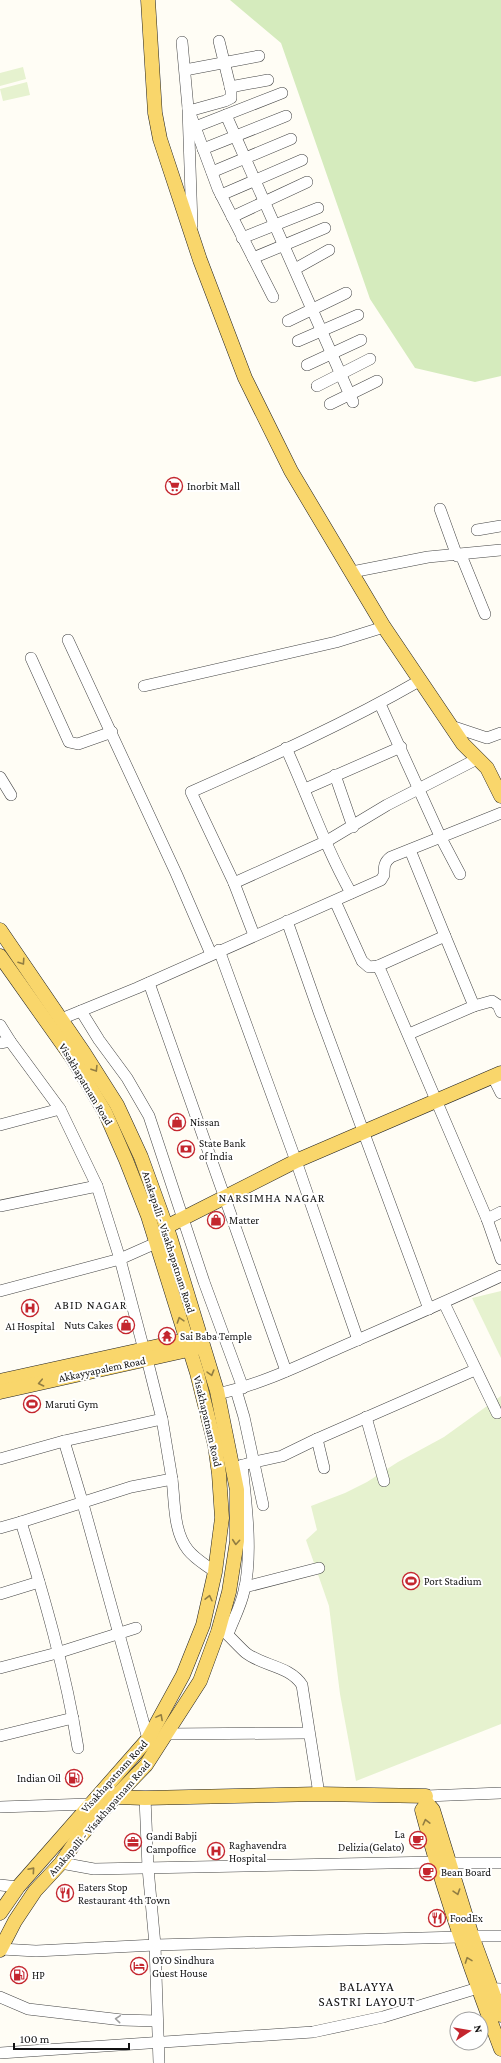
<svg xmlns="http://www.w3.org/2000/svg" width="501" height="2063" font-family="'Crimson Pro',serif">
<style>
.green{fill:#d5ebbd}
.pitch{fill:#e6f2cf}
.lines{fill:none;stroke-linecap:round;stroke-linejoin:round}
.minor-casing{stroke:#444;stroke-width:12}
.major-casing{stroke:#222;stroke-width:15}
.minor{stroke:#fff;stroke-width:11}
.major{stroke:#f9d66b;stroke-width:14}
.oneway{stroke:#917d42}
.oneway2{stroke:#a0a0a0}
.labels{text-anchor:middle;stroke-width:4;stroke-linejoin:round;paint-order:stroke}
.poi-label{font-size:11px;fill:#111;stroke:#fff;text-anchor:start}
.street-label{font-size:11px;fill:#111;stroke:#fff}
.neighbourhood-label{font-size:12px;letter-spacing:1px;fill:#111;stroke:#fff}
.quarter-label{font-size:13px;letter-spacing:1px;fill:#111;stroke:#fff}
</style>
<rect width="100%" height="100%" fill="#fffdf5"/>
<path class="green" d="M230,0H501V376L475,382L415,368L370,299L281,43Z"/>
<g class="pitch">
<path d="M23,67L26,79L0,86V73Z"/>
<path d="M27,82L30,95L3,101L0,89Z"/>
<path d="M501,1291V1358L472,1298Z"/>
<path d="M501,1396V1724L356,1781L340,1694L329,1606L306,1540L317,1530L311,1506L345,1493L367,1482L398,1462L444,1437Z"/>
</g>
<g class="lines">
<g class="minor-casing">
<g id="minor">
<path d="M182,42L188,108L192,225"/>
<path d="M185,70L259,56"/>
<path d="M230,87L268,80"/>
<path d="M188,108L218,189L273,297"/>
<path d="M189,111L225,101L231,98V90L219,41"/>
<path d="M226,115L353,402"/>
<path d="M195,127L282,93"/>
<path d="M203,149L286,116"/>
<path d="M212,172L291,139"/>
<path d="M221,195L302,160"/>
<path d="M232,217L307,182"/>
<path d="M242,238L318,208"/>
<path d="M253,258L325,228"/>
<path d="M295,269L329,250"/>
<path d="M288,321L346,293"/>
<path d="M298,341L358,315"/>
<path d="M307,365L361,340"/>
<path d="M317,386L370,359"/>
<path d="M330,404L377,381"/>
<path d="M440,509L457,556"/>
<path d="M477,530L501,526"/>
<path d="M461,555L485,614"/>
<path d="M352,572L428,557L501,550"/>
<path d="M68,640L176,873L211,954"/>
<path d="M31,658L69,742L78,744L112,732"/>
<path d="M144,686L336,642L384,627"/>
<path d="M380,704L440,836L460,874"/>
<path d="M451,726L487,738L501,733"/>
<path d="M286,748C308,796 325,847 351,893"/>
<path d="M335,775L353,827"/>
<path d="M0,777L11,795"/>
<path d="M305,789L401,747"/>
<path d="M410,850L445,936"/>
<path d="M234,883L327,841L387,805L477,759"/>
<path d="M335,901L362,961L369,967L378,966L382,974L487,1219L501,1259"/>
<path d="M287,921L319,1012L429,1309"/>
<path d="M254,935L234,883L191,792C268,758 346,723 419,681"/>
<path d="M219,950L296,1161L358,1340"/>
<path d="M378,966L445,936L474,1006"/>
<path d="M149,983L286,1371"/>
<path d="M81,1011L99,1040L127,1078L149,1116L204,1282L243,1388"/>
<path d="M61,1019L137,988L381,880L384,875C384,867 384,862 391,857L501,813"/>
<path d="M0,1025L10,1041"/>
<path d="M409,1034L474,1006L492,1001L498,1005L501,1012"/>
<path d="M0,1043L10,1041L60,1109"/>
<path d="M493,1077L501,1093"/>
<path d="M0,1125L60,1109L97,1186"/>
<path d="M0,1206L97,1186L120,1259L144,1350"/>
<path d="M487,1219L501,1212"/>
<path d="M0,1291L120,1259L156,1243"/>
<path d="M444,1303L497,1413"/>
<path d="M236,1390L244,1417L263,1505"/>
<path d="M217,1394C260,1385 300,1365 339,1348C394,1324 448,1301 501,1276"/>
<path d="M366,1417L384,1481"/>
<path d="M64,1441L162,1419L147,1359"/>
<path d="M0,1459L64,1441L83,1504L148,1739"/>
<path d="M246,1464L282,1456L317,1439"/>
<path d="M324,1468L317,1439L475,1370"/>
<path d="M172,1479C175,1502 173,1531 188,1550C195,1559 206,1565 215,1572"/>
<path d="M21,1522L131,1487L172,1479L162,1419"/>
<path d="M0,1528L21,1522C44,1596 66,1672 78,1748"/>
<path d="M245,1587L319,1568"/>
<path d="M0,1594L39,1582"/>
<path d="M219,1627C229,1635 237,1645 246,1653C263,1666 290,1666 302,1685L319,1794"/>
<path d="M228,1634C233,1620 241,1606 244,1591C253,1555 246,1502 242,1465"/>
<path d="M0,1668L57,1653L136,1628"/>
<path d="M166,1734L308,1733"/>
<path d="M0,1736L73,1718"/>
<path d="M145,1798L148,1868L155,1945L159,2063"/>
<path d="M427,1802L426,1796L501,1793"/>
<path d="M0,1807L89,1804"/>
<path d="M61,1863L94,1869L436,1862"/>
<path d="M448,1863H501"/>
<path d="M0,1885L18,1887"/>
<path d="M472,1936H501"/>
<path d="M1,1949L36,1951L155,1945L460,1937"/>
<path d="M0,1997L28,2009L122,2020L157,2021"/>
<path d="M0,2053L313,2032L383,2017L478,1988L501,1989"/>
</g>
</g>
<g class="major-casing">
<g id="major">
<path d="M148,0L155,113L160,139L200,260L245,378L291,471L384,627L463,744L487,768L501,796"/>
<path d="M0,930L84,1053L117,1105L141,1157L170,1237L217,1391L237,1490V1541L229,1592L218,1632L200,1681L146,1765L115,1797L76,1841L61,1863L35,1891L15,1921L0,1950"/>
<path d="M0,956L73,1059L105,1112L126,1160L148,1216L197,1373L215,1445L219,1474L222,1518L215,1572L203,1625L183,1675L148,1739L18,1887L0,1913"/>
<path d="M166,1227L296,1161L501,1073"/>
<path d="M0,1381L195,1338"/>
<path d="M0,1392L197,1348"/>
<path d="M115,1797L145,1798L319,1794L426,1796"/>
<path d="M501,2015L472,1936L433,1810L427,1803L422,1810C443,1891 471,1970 501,2049"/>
</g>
</g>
<use href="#minor" class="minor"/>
<use href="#major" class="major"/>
</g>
<defs><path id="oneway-chevron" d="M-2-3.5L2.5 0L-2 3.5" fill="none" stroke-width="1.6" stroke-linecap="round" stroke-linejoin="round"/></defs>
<g class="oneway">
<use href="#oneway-chevron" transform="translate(22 962) rotate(56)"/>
<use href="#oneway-chevron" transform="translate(95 1069) rotate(58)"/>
<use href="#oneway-chevron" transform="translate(180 1320) rotate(-108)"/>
<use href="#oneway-chevron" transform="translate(211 1373) rotate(74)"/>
<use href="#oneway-chevron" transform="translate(41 1383) rotate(168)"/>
<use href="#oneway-chevron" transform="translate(236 1542) rotate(95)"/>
<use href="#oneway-chevron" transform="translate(209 1598) rotate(-77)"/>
<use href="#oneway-chevron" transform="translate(160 1717) rotate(-62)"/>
<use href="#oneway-chevron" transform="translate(426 1822) rotate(-104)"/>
<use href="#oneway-chevron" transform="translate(32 1870) rotate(-49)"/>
<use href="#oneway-chevron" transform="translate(457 1892) rotate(72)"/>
<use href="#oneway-chevron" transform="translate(468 1960) rotate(-110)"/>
</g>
<use class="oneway2" href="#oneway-chevron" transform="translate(118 2019) rotate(-175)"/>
<defs>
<g id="supermarket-ring" transform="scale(0.9)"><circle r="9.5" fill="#fff" stroke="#c4262e" stroke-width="1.5"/><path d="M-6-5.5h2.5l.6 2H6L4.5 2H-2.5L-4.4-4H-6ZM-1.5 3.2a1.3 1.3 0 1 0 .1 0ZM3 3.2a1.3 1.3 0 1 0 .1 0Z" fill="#c4262e"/></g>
<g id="shop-ring" transform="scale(0.9)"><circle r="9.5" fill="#fff" stroke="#c4262e" stroke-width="1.5"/><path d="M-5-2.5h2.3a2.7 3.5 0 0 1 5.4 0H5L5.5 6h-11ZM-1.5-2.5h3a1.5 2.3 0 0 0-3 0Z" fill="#c4262e"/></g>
<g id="bank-ring" transform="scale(0.9)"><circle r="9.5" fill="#fff" stroke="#c4262e" stroke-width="1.5"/><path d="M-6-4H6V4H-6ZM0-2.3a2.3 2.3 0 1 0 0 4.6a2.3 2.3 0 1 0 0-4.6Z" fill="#c4262e"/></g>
<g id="hospital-ring" transform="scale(0.9)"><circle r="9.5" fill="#fff" stroke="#c4262e" stroke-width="1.5"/><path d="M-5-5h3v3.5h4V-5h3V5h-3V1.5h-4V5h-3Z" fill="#c4262e"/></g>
<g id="temple-ring" transform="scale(0.9)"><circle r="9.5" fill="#fff" stroke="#c4262e" stroke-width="1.5"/><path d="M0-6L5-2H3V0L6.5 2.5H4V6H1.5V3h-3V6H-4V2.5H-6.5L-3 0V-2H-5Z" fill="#c4262e"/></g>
<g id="stadium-ring" transform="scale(0.9)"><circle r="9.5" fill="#fff" stroke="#c4262e" stroke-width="1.5"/><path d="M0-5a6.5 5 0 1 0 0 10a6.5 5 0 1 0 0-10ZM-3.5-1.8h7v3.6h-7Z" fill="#c4262e"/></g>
<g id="fuel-ring" transform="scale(0.9)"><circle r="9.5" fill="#fff" stroke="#c4262e" stroke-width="1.5"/><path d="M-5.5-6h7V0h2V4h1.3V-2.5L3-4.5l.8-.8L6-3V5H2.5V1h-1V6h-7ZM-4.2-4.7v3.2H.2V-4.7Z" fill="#c4262e"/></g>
<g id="cafe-ring" transform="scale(0.9)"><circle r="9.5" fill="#fff" stroke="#c4262e" stroke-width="1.5"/><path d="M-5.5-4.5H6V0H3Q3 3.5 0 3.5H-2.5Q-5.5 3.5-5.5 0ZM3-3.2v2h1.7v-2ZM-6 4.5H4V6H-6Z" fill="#c4262e"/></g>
<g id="office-ring" transform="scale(0.9)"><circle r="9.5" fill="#fff" stroke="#c4262e" stroke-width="1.5"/><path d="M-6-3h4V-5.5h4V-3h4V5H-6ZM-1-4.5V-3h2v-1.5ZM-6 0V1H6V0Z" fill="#c4262e"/></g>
<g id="restaurant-ring" transform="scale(0.9)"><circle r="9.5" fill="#fff" stroke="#c4262e" stroke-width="1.5"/><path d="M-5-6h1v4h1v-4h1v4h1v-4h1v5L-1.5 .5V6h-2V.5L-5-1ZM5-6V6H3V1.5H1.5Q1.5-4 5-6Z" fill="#c4262e"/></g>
<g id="hotel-ring" transform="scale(0.9)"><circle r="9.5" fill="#fff" stroke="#c4262e" stroke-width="1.5"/><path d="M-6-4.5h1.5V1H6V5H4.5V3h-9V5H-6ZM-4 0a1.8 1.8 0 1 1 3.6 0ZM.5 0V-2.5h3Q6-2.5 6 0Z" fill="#c4262e"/></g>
</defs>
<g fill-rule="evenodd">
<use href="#supermarket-ring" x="174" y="486"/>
<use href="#shop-ring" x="177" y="1122"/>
<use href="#bank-ring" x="186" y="1149"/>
<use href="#shop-ring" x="216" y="1220"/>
<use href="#hospital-ring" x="30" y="1308"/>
<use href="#shop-ring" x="126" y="1325"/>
<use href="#temple-ring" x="167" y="1336"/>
<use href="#stadium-ring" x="32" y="1404"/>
<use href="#stadium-ring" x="411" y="1581"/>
<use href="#fuel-ring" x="74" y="1778"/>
<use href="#cafe-ring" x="418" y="1840"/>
<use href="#office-ring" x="133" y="1842"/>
<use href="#hospital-ring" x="216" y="1851"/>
<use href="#cafe-ring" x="428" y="1872"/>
<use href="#restaurant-ring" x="65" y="1893"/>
<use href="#restaurant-ring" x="437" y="1918"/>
<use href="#hotel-ring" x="139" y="1966"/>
<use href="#fuel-ring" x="19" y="1975"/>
</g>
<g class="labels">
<g class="poi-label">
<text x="187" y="490">Inorbit Mall</text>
<text x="190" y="1126">Nissan</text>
<text x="199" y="1147">State Bank<tspan x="199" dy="13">of India</tspan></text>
<text x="229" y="1224">Matter</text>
<text x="113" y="1329" text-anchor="end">Nuts Cakes</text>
<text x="30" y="1330" text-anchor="middle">A1 Hospital</text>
<text x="180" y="1340">Sai Baba Temple</text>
<text x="45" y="1408">Maruti Gym</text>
<text x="424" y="1585">Port Stadium</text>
<text x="61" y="1782" text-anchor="end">Indian Oil</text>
<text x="405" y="1838" text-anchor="end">La<tspan x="405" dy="13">Delizia(Gelato)</tspan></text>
<text x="146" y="1840">Gandi Babji<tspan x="146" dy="13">Campoffice</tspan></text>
<text x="229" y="1849">Raghavendra<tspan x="229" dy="13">Hospital</tspan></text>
<text x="441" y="1876">Bean Board</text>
<text x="78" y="1891">Eaters Stop<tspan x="78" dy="13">Restaurant 4th Town</tspan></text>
<text x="450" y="1922">FoodEx</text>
<text x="152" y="1964">OYO Sindhura<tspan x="152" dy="13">Guest House</tspan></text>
<text x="32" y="1979">HP</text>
</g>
<g class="street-label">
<text transform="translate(86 1084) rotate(59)" y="4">Visakhapatnam Road</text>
<text transform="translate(169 1242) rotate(72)" y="4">Anakapalli - Visakhapatnam Road</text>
<text transform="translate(102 1369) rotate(-12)" y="4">Akkayyapalem Road</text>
<text transform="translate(208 1421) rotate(77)" y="4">Visakhapatnam Road</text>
<text transform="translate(114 1776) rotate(-48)" y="4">Visakhapatnam Road</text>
<text transform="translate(99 1818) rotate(-49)" y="4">Anakapalli - Visakhapatnam Road</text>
</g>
<g class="neighbourhood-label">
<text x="272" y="1202">NARSIMHA NAGAR</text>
<text x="91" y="1309">ABID NAGAR</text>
</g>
<g class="quarter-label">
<text x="367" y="1991">BALAYYA<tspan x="367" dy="15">SASTRI LAYOUT</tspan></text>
</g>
</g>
<g transform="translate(469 2031) rotate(78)"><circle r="19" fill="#ffffff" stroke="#a0a0a0"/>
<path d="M0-3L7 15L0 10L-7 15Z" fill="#c4262e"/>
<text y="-6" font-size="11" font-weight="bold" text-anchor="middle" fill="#111111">N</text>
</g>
<path d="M14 2043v6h115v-6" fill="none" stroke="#111111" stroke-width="2"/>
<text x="20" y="2043" font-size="12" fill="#111111" stroke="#ffffff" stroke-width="3" paint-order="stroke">100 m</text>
</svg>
